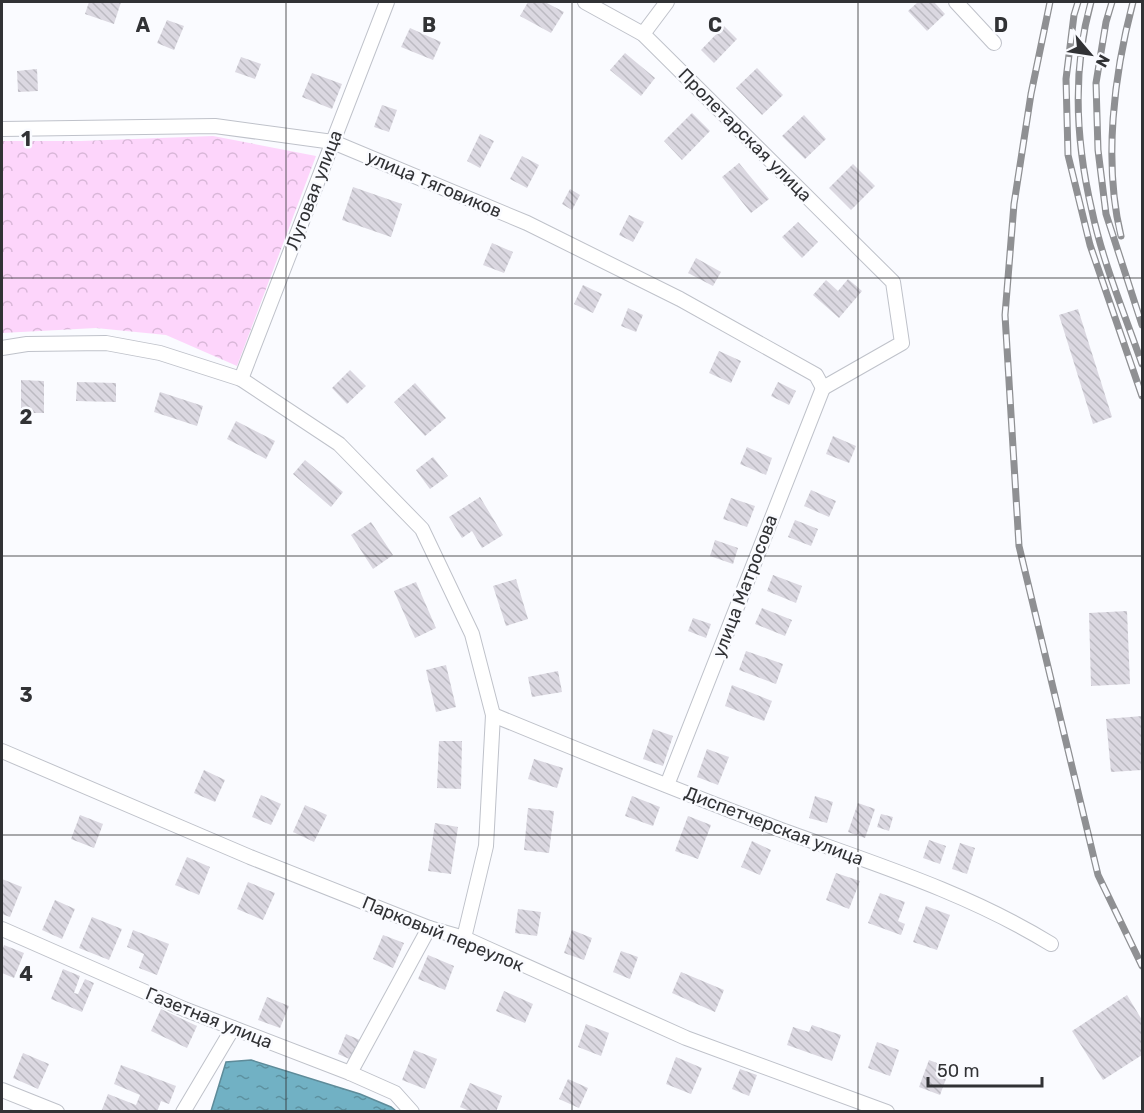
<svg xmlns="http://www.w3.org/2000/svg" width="1144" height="1113" font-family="Rubik,sans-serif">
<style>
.park{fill:url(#park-crowns)}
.water{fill:url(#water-ripples);stroke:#5e8b99;stroke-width:1.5}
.building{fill:url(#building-back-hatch)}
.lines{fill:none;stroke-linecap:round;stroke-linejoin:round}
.street-casing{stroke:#bfc2ca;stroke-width:16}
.street{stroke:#fff;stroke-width:14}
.rail-casing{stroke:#8f9093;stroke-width:7}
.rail{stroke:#fafbff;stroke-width:4.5;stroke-dasharray:14;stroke-linecap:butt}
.grid{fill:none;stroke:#313235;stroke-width:1.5;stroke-opacity:0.55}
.labels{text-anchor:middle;stroke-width:5;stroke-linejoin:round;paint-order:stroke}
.street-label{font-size:18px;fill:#313235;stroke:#fafbff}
.grid-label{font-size:20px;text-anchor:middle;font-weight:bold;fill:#313235;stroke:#fafbff;stroke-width:5;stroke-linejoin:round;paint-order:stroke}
</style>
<defs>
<pattern id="park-crowns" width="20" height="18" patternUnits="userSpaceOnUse" patternTransform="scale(1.5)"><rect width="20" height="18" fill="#fdd5fb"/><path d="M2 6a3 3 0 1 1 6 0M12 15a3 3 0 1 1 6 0" fill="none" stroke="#d9b7d8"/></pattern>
<pattern id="water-ripples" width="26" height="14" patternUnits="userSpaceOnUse" patternTransform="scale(1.5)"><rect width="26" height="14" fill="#71b1c4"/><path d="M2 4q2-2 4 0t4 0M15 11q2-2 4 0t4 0" fill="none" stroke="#5d91a0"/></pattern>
<pattern id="building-back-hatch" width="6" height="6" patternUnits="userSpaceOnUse" patternTransform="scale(1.5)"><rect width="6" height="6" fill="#dbd8e1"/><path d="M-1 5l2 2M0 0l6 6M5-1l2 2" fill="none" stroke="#bcbac2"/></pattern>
</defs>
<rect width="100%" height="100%" fill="#fafbff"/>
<path class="park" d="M213,136L316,156L237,366L166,335L96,328L2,333V141H81Z"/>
<path class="water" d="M251,1060L360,1094L391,1107L396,1111H211L226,1062Z"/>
<g class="building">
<path d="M89,2H121L114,24L85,14Z"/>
<path d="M528,2H545L564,12L551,33L520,16Z"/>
<path d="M918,2H934L945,14L927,31L908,11Z"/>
<path d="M167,20L184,26L174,50L157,43Z"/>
<path d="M724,26L737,39L714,63L701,50Z"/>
<path d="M410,28L441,42L433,60L401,47Z"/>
<path d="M625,53L655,78L641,96L610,70Z"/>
<path d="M241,57L261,64L255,79L235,72Z"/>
<path d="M757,68L783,95L762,115L736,88Z"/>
<path d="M37,69L38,91L18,92L17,71Z"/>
<path d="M312,73L342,84L332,109L302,97Z"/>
<path d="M382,105L397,110L389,132L374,127Z"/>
<path d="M692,113L710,131L682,160L664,141Z"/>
<path d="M804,115L826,139L805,159L782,136Z"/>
<path d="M480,134L494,141L480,168L467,161Z"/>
<path d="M522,156L539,165L527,188L510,179Z"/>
<path d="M739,163L769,199L751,213L722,177Z"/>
<path d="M853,164L875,186L851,210L829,188Z"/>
<path d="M353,187L402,204L391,237L342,220Z"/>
<path d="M570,189L580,195L572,210L562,204Z"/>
<path d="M629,215L644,222L633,242L619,235Z"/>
<path d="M798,222L818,242L802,258L782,237Z"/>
<path d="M492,243L513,252L504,273L483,265Z"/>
<path d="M696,258L721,272L713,286L688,273Z"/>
<path d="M848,279L862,291L839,318L813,295L826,280L838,291Z"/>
<path d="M583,285L602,294L593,313L574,304Z"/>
<path d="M628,308L643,315L636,332L621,326Z"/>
<path d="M1078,309L1112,417L1093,424L1059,315Z"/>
<path d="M719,351L741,361L731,383L709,373Z"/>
<path d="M350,370L366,386L347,404L332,388Z"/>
<path d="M21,380L44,381V413H21Z"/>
<path d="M77,382L116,383V402L76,401Z"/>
<path d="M778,382L796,391L789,405L771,396Z"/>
<path d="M415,383L446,418L425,436L394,402Z"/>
<path d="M160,392L203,406L197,426L154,412Z"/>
<path d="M236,421L275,441L266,459L227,439Z"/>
<path d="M833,436L856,446L849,463L826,454Z"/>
<path d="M747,447L772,458L766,475L740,464Z"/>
<path d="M433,457L448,476L430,489L416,470Z"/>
<path d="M305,460L343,492L331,507L293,474Z"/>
<path d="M811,490L836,501L829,517L804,506Z"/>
<path d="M480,497L503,535L482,548L472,531L462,538L449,517Z"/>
<path d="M731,498L755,506L747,527L723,519Z"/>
<path d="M795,520L818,529L811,546L788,537Z"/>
<path d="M371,522L393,555L373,569L351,535Z"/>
<path d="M715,540L738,548L733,564L710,556Z"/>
<path d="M773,575L802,586L796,603L767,591Z"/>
<path d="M516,579L528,619L506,626L493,586Z"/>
<path d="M416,582L436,628L415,638L394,591Z"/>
<path d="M762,608L792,620L785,636L755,624Z"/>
<path d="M1127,611L1130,684L1091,686L1089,613Z"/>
<path d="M693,618L711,624L706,638L688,631Z"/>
<path d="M746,651L783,664L776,684L739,670Z"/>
<path d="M446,665L456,707L436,712L426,670Z"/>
<path d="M558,671L562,692L532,697L528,677Z"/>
<path d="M732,685L772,701L764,721L725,706Z"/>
<path d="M1142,716V770L1111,772L1106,719Z"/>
<path d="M653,729L673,736L663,766L643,759Z"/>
<path d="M439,741H462L461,789L437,788Z"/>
<path d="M707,749L729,757L718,785L697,777Z"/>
<path d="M534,759L563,768L557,788L528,779Z"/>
<path d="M204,770L225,780L215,802L194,793Z"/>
<path d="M261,795L281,804L271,825L252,817Z"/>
<path d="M632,796L660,807L653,826L625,816Z"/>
<path d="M815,796L833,802L827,823L809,818Z"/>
<path d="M858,803L875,809L865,838L848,832Z"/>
<path d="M305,805L327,815L314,842L293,832Z"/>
<path d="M528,808L554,811L549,853L524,850Z"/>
<path d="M881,814L893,817L889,831L877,827Z"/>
<path d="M80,815L103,824L94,848L71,839Z"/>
<path d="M688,816L711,825L698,859L675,851Z"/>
<path d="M435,823L458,827L451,874L428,871Z"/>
<path d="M929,840L946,846L940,864L923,858Z"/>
<path d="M752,841L771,850L760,875L741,867Z"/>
<path d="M960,843L975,848L967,874L952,869Z"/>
<path d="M187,857L210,867L199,895L175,885Z"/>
<path d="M836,873L860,881L849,909L826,900Z"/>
<path d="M2,879L22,887L10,917L2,914Z"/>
<path d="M248,882L275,893L263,920L237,909Z"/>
<path d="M880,893L905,902L898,921L905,924L901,935L868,923Z"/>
<path d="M55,900L75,909L62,939L42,930Z"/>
<path d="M926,906L950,915L937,950L913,942Z"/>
<path d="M518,909L541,912L537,936L515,933Z"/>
<path d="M92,917L122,929L109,960L79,948Z"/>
<path d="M133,930L169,944L157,975L139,968L144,954L127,947Z"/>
<path d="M572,930L592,938L584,960L564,953Z"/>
<path d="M383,935L404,943L393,968L373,959Z"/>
<path d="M4,945L24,953L14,978L2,973V950Z"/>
<path d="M621,951L638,957L630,979L613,972Z"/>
<path d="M428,955L454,966L445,990L418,979Z"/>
<path d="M63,969L80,976L74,993L78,994L85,979L94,983L82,1012L51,999Z"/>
<path d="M681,972L724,990L715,1012L672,993Z"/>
<path d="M504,991L533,1004L525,1023L496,1011Z"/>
<path d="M1127,995L1142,1020V1055L1103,1080L1072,1031Z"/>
<path d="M267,997L289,1006L280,1028L258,1020Z"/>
<path d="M161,1009L197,1026L187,1048L151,1031Z"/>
<path d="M586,1024L609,1033L601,1056L578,1047Z"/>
<path d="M812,1025L841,1035L832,1061L787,1045L793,1027L809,1032Z"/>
<path d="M346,1034L362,1041L354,1061L338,1054Z"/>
<path d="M877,1042L899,1050L890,1076L868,1068Z"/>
<path d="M414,1050L437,1059L425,1089L402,1080Z"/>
<path d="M23,1053L49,1064L38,1089L13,1078Z"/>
<path d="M676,1057L702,1068L691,1094L666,1084Z"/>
<path d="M929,1060L950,1068L940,1095L919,1087Z"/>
<path d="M121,1065L176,1086L169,1104L161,1101L157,1112H101L108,1094L136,1105L140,1095L114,1084Z"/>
<path d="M740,1069L757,1075L749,1096L732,1089Z"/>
<path d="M568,1079L588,1088L579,1108L559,1099Z"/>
<path d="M470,1083L502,1096L496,1112H472L460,1107Z"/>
</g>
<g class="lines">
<g class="street-casing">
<g id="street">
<path d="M585,2L643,34L893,282L902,343L823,388"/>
<path d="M956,2L994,43"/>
<path d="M643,34L667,2"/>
<path d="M2,129L215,126L333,142L527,223L680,299L816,375L823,388"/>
<path d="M2,348L27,344L106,343L160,353L241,379L339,444L422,529L472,634L493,715L486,846L464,938"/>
<path d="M241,379L387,2"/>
<path d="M493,715C590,755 686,794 784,831C875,864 968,893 1051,944"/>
<path d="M2,751L250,857L429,928L464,938L686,1038L887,1112"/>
<path d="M667,785L823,388"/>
<path d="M2,929L184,1009L350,1073L395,1093L412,1112"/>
<path d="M350,1073L429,928"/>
<path d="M2,1090L57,1112"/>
<path d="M183,1112L233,1028"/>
</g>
</g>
<use href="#street" class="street"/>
<g class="rail-casing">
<g id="rail">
<path d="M1050,2L1031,94L1014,204L1005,315L1019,546L1098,875L1142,966"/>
<path d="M1078,2L1074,15L1066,79L1068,155L1090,245L1142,396"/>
<path d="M1091,2C1072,70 1076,143 1092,211C1103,263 1125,315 1142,364"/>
<path d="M1112,2L1106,22L1096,83L1098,150L1106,214L1142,325"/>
<path d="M1121,236C1103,162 1114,74 1133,2"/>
</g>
</g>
<use href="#rail" class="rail"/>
</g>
<path class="grid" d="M286,2V1112M572,2V1112M858,2V1112M2,278H1142M2,556H1142M2,835H1142"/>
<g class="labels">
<g class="street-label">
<text transform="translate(745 135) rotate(45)" y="6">Пролетарская улица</text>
<text transform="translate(434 184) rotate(23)" y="6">улица Тяговиков</text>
<text transform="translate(314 190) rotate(-69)" y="6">Луговая улица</text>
<text transform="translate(745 586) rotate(-69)" y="6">улица Матросова</text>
<text transform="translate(774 826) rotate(21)" y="6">Диспетчерская улица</text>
<text transform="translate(443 934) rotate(22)" y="6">Парковый переулок</text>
<text transform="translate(209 1018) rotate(22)" y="6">Газетная улица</text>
</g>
</g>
<g class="grid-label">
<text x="143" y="32">A</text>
<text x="429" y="32">B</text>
<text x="715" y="32">C</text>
<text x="1001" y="32">D</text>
<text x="26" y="146">1</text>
<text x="26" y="424">2</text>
<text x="26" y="702">3</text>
<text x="26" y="981">4</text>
</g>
<rect width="1144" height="1113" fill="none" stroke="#313235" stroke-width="6"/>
<g transform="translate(1090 54) rotate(119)" stroke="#fafbff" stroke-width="4.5" paint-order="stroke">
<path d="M0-4.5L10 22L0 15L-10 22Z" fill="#313235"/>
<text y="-9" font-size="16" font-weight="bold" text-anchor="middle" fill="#313235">N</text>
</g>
<path d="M928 1077v9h114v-9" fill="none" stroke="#313235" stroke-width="3"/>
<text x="937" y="1077" font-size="18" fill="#313235" stroke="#fafbff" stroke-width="4.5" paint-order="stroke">50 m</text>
</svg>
